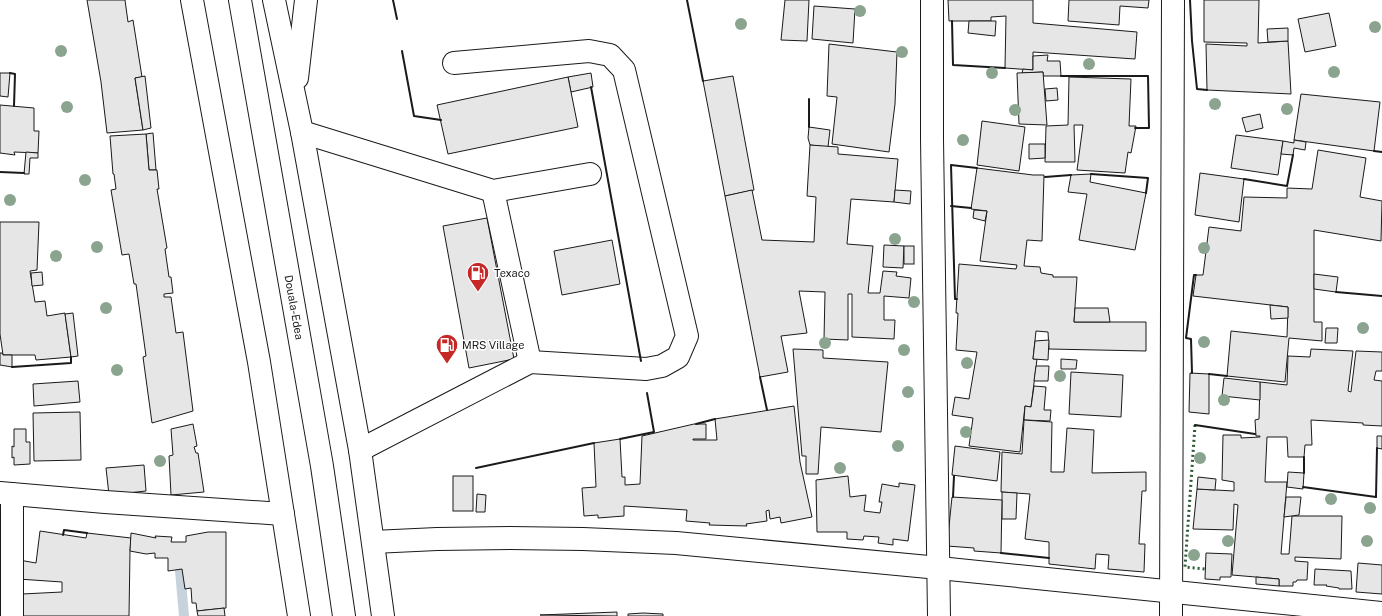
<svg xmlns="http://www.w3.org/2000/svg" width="1382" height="616" font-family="'Public Sans',sans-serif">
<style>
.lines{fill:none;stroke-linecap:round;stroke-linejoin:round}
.stream{stroke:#c6d2dc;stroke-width:10}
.building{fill:#e6e6e6;stroke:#1a1a1a}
.minor-casing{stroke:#1a1a1a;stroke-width:24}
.major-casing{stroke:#1a1a1a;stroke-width:24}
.highway-casing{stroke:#1a1a1a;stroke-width:24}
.minor{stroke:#fff;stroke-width:22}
.major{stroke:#fff;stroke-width:22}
.highway{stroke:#fff;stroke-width:22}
.hedge{stroke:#2b5a34;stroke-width:3;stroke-dasharray:2 3;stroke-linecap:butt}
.wall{stroke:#1a1a1a;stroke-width:2}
.tree{fill:#8aa48f}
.labels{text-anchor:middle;stroke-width:3;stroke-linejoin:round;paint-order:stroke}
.poi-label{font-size:11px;fill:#1a1a1a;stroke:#fff;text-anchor:start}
.street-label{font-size:11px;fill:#1a1a1a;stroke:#fff}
</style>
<rect width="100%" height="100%" fill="#fff"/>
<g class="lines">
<path class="stream" d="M180,570L184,616"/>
</g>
<g class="building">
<path d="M87,0H125L128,22L133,20L142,77L135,78L143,130L107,133L101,82Z"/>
<path d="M785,0H809L807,41L781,40Z"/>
<path d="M948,0H1033V23L1137,32L1135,59L1033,52V70L1005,68L1006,16L991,17V21H949Z"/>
<path d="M1069,0H1149L1148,8L1120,6L1119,25L1068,21Z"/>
<path d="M1204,0H1259L1258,43L1288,41L1291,94L1207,90L1206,44L1247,46V43L1204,42Z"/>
<path d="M814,6L855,9L853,43L812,39Z"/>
<path d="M1329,13L1336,46L1305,52L1298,19Z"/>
<path d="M969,21H996L995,36L968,33Z"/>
<path d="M1288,28V41L1268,42L1267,29Z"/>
<path d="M829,44L897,52L895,104L889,152L832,144L837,97L827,96Z"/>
<path d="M1048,55L1047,61H1060L1061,76H1043V72L1022,73L1023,69L1033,70V56Z"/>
<path d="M1043,72L1047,125L1019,124L1017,73Z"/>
<path d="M0,73H10L8,97L0,96Z"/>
<path d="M591,73L593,87L571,92L568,77Z"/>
<path d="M145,76L151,128L143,130L135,78Z"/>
<path d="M733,76L754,190L725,196L703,81Z"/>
<path d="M568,77L578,127L448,154L437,105Z"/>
<path d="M1069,77L1131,79L1129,126H1136L1131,153L1128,152L1125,173L1077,170L1083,125H1074L1075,162H1045L1046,126L1068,125Z"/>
<path d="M1057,88L1058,100L1046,101L1045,89Z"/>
<path d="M1301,94L1380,102L1374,151L1294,140Z"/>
<path d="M0,105L34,108V131H39L38,153L14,152L15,155L0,153Z"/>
<path d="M1260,114L1263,128L1246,132L1242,118Z"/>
<path d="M982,121L1025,127L1019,171L977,165Z"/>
<path d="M809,127L830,130L828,147L810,145L808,138Z"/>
<path d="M153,133L156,170H149L146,134Z"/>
<path d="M146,134L149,170H157L159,189H157L167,248L165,249L169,277H171L173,293L164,294V297H171L176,333L183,332L193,411L152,423L143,357L146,356L136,284H134L129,254L122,255L111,190L116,189L114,174H113L110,136Z"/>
<path d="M1236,135L1283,141L1278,175L1231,168Z"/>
<path d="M1294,140L1306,142L1305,150L1294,148L1293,155L1281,154L1283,141L1294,143Z"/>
<path d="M1029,144H1045V158L1029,159Z"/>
<path d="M810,145L838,147V154L898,159L894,202L851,199L847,244L873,246L868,293H880L883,271L897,272L896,276L911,278L909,298L884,296V320H895L894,339L852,337V294H848V340L824,339L825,292L799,291L807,333L781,336L788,372L760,377L725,196L752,190L762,240L814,242L816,197L807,196Z"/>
<path d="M1318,150L1366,158L1360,197L1382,201L1381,241L1314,230V322H1322V341L1289,338L1285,382L1227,376L1231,331L1287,337L1288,307L1193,296L1196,275H1203L1209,227L1241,231L1244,197L1287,198V188L1312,189Z"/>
<path d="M26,152L38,153V158H30L29,174H24Z"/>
<path d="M977,168L1033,175H1044L1042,241L1027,240L1024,266L1040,267L1041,273L1053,275V277H1077L1074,322H1146V351L1049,349L1048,332L1036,331L1033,359H1037L1031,407L1025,406L1020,452L969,446L973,418L952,415L955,397L969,399L977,352L956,350L958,313H956L959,264L1016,269L1017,265L980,261L987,211L971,209Z"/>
<path d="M1200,173L1244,179L1239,222L1195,215Z"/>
<path d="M1091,174L1090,182L1146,193L1135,250L1079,240L1087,194L1068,192L1071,175Z"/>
<path d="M895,190L911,191L910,204L894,202Z"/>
<path d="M974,210L987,211L985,221L973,218Z"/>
<path d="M487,218L514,359L469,368L443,226Z"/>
<path d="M0,222H39L37,270L30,271L35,302L45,301L47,316L65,313L71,357L36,360L35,355H3L0,334Z"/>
<path d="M612,240L620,284L562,295L554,251Z"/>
<path d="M884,245L904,246L903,268L883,267Z"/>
<rect x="904" y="246" width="10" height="18"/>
<path d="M42,272L43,285L32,286L31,273Z"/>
<path d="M1314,274L1338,277L1336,292L1314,289Z"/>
<path d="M1270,305L1288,307V318L1271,319Z"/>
<path d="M1075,308H1108L1110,322H1074Z"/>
<path d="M73,313L78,356L71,357L65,314Z"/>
<path d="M1326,328H1338L1337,343H1325Z"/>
<path d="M1049,340L1048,360L1033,359L1035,341Z"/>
<path d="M793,349L823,350V358L888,362L881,432L821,427L818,474H806V456H802Z"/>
<path d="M1311,349L1353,351L1348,391L1351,392L1356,351L1382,352V371H1376L1374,380L1382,381V426L1363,425V423L1311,420L1312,445H1305L1304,457H1288L1287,437H1267L1265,482H1287L1281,554H1289L1292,516H1342L1341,559L1295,557V561L1308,562L1307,580H1297L1296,582H1293V586H1279V579L1232,575L1238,505L1234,504L1233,530L1193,529L1197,489L1234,491V482L1222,480L1223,435H1241V438L1260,437V436H1256L1255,420L1259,419L1260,382L1287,385L1288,356L1310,357Z"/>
<path d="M0,353H2L3,355H12V367L0,365Z"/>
<path d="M1061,359L1077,360L1076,369H1061Z"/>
<path d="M1036,366H1049L1048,381H1034Z"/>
<path d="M1071,372L1123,375L1121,417L1069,414Z"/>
<path d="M1190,373L1209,374V414L1189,412Z"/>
<path d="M1224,378L1260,382V400L1222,396Z"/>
<path d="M78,381L80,402L34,406L33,384Z"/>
<path d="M1034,386L1046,387L1044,410H1051L1050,421L1024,420L1025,406L1031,407Z"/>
<path d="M794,406L800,462L812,517L781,523L780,517L770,519L769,510L766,511L767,521L746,524L747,526L709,525L710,523L686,521L687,510L624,506V516L598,518V515L584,516L582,488L596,487L594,443L620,439L622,477H625V485L640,484L642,436L694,424H706V439H693V440H717L715,419Z"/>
<path d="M80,412L81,460L34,461L33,413Z"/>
<path d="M1024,420L1052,422L1051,472H1064L1067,428L1094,430L1092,473L1146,472V491H1142L1139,544H1145L1144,572L1108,569L1109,555L1096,554L1095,569L1049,564V542L1025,539L1030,494L1001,492L1002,452L1022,454Z"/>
<path d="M193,424L197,446L194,447L196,453H198L204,492L171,495L169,456L173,455L171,429Z"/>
<path d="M14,429H26V442H30V464L14,465V457L12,458V446L14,447Z"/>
<path d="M1377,436H1382V449L1377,448Z"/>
<path d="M955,446L1000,452L997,481L952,475Z"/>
<path d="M144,465L146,491L109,495L106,468Z"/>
<path d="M1288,472L1304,473L1303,489L1287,487Z"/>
<rect x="453" y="476" width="20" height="35"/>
<path d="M848,476L850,497L866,495L864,511L880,513L882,502H879L882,484L899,487V483L915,485L908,541L893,539V545L878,543L879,537L864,536L863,540L847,539V532H817L816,480Z"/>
<path d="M1198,477L1216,479L1215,490L1197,489Z"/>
<path d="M1002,492L1017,493L1016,519H1002Z"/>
<path d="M477,494L486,495L485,512H476Z"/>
<path d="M952,497L1002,500L1001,553L974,551V548L947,546Z"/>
<path d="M1286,497H1301L1299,515L1284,517Z"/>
<path d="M40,531L86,538L87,533L131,538L130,551L129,616H22V594L62,592V582L18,579L19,560L36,563Z"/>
<path d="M208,532H226V608L197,611L196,603H192L191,588L185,589L182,569L168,571V558H155V553L146,554L130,551L131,533L156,538L155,536L172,537L171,542H186V536Z"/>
<path d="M1206,553L1232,554L1231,577H1220V580L1205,579Z"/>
<path d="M1358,563L1382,565V594L1356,592Z"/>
<path d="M1315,569L1351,571L1352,589H1339V588L1326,586L1327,585H1314Z"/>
<path d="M1256,577L1279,579V586L1256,584Z"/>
<path d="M224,608L225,616H198L197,611Z"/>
<path d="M617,612V616L540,615Z"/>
<path d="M643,613L663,614V616H628V614Z"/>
</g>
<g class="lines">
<g class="minor-casing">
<g id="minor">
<path d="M932,0V139L939,616"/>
<path d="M302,132L493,191L590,174"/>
<path d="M493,191L530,362"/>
<path d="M360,450L530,362L646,369L662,366L678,357L687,336L624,70L610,55L589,51L454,63"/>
<path d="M0,493L105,502L283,514"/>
<path d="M373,542L437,539L510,538L583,539L676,543L939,568L1382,613"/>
<path d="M12,616V494"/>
<path d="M1171,616L1173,0"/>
</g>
</g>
<g class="major-casing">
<g id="major">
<path d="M192,0L259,362L299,616"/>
<path d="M274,0L302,132L360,450L383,616"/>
<path d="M297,78L306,0"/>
</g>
</g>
<g class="highway-casing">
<g id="highway">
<path id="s1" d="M240,0L322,466L344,616"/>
</g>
</g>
<use href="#minor" class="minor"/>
<use href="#major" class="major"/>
<use href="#highway" class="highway"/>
<path class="hedge" d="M1195,425L1185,567L1205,569"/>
<g class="wall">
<path d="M393,0L397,19"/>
<path d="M687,0L703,81"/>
<path d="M1190,0L1192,41L1197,89L1207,90"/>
<path d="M952,21L953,65L1005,68"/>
<path d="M402,51L414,116L441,120"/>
<path d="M10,73L15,74L14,106"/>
<path d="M1061,76H1148L1149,128H1135"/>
<path d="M591,87L641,361"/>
<path d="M809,127V99"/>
<path d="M1374,151L1382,152"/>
<path d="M0,172L24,173"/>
<path d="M1091,174L1148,178L1146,193"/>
<path d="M1045,177L1071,175"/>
<path d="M1244,179L1287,186L1293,155"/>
<path d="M951,206L971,208"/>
<path d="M1336,292L1382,296"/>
<path d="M957,299H955L951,165L977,168"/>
<path d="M12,367L71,363V357"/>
<path d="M1192,373L1191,339L1186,338L1194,275H1196"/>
<path d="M1209,374L1227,376"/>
<path d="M760,377L767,410"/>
<path d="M696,424L715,419"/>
<path d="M1195,425L1255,434"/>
<path d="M620,439L654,432L647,393"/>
<path d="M476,468L594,443"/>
<path d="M1304,473V457"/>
<path d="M1303,487L1376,497L1377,448"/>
<path d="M953,497L954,476"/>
<path d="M63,535L64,530L87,533"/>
<path d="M1001,553L1049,558"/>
</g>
</g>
<g class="tree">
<circle cx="860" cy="11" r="6"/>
<circle cx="741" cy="24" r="6"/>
<circle cx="1375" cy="27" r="6"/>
<circle cx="61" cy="51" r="6"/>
<circle cx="902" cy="52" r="6"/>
<circle cx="1089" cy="64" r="6"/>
<circle cx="1334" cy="72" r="6"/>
<circle cx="992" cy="73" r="6"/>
<circle cx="1215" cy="104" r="6"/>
<circle cx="67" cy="107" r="6"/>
<circle cx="1287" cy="109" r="6"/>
<circle cx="1015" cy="110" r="6"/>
<circle cx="963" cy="140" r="6"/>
<circle cx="85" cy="180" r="6"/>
<circle cx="10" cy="200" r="6"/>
<circle cx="895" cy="239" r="6"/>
<circle cx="97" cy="247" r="6"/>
<circle cx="1204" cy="248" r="6"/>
<circle cx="56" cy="256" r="6"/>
<circle cx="914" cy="302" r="6"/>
<circle cx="106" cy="308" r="6"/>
<circle cx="1363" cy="328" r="6"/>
<circle cx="1204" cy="342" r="6"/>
<circle cx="825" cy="343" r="6"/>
<circle cx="904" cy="350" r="6"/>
<circle cx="967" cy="363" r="6"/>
<circle cx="117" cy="370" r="6"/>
<circle cx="1060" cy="376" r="6"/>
<circle cx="908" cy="392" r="6"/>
<circle cx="1224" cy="400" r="6"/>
<circle cx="966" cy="432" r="6"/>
<circle cx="898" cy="446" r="6"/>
<circle cx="1200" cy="458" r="6"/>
<circle cx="160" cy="461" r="6"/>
<circle cx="840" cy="468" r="6"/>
<circle cx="1331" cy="499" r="6"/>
<circle cx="1370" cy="508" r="6"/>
<circle cx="1228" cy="541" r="6"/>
<circle cx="1367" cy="541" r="6"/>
<circle cx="1194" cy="555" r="6"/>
</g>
<defs>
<g id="fuel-pin" transform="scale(1.15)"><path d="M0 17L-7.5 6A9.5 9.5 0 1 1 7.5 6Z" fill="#c62828" stroke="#fff"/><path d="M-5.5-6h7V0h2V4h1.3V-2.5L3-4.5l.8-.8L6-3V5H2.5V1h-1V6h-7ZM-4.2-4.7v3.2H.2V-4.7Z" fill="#fff"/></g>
</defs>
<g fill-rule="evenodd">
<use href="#fuel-pin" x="478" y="273"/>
<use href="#fuel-pin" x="447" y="345"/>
</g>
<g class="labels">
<g class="poi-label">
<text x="494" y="277">Texaco</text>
<text x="462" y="349">MRS Village</text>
</g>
<g class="street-label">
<text dy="4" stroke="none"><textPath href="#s1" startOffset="312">Douala-Edea</textPath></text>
</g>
</g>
</svg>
